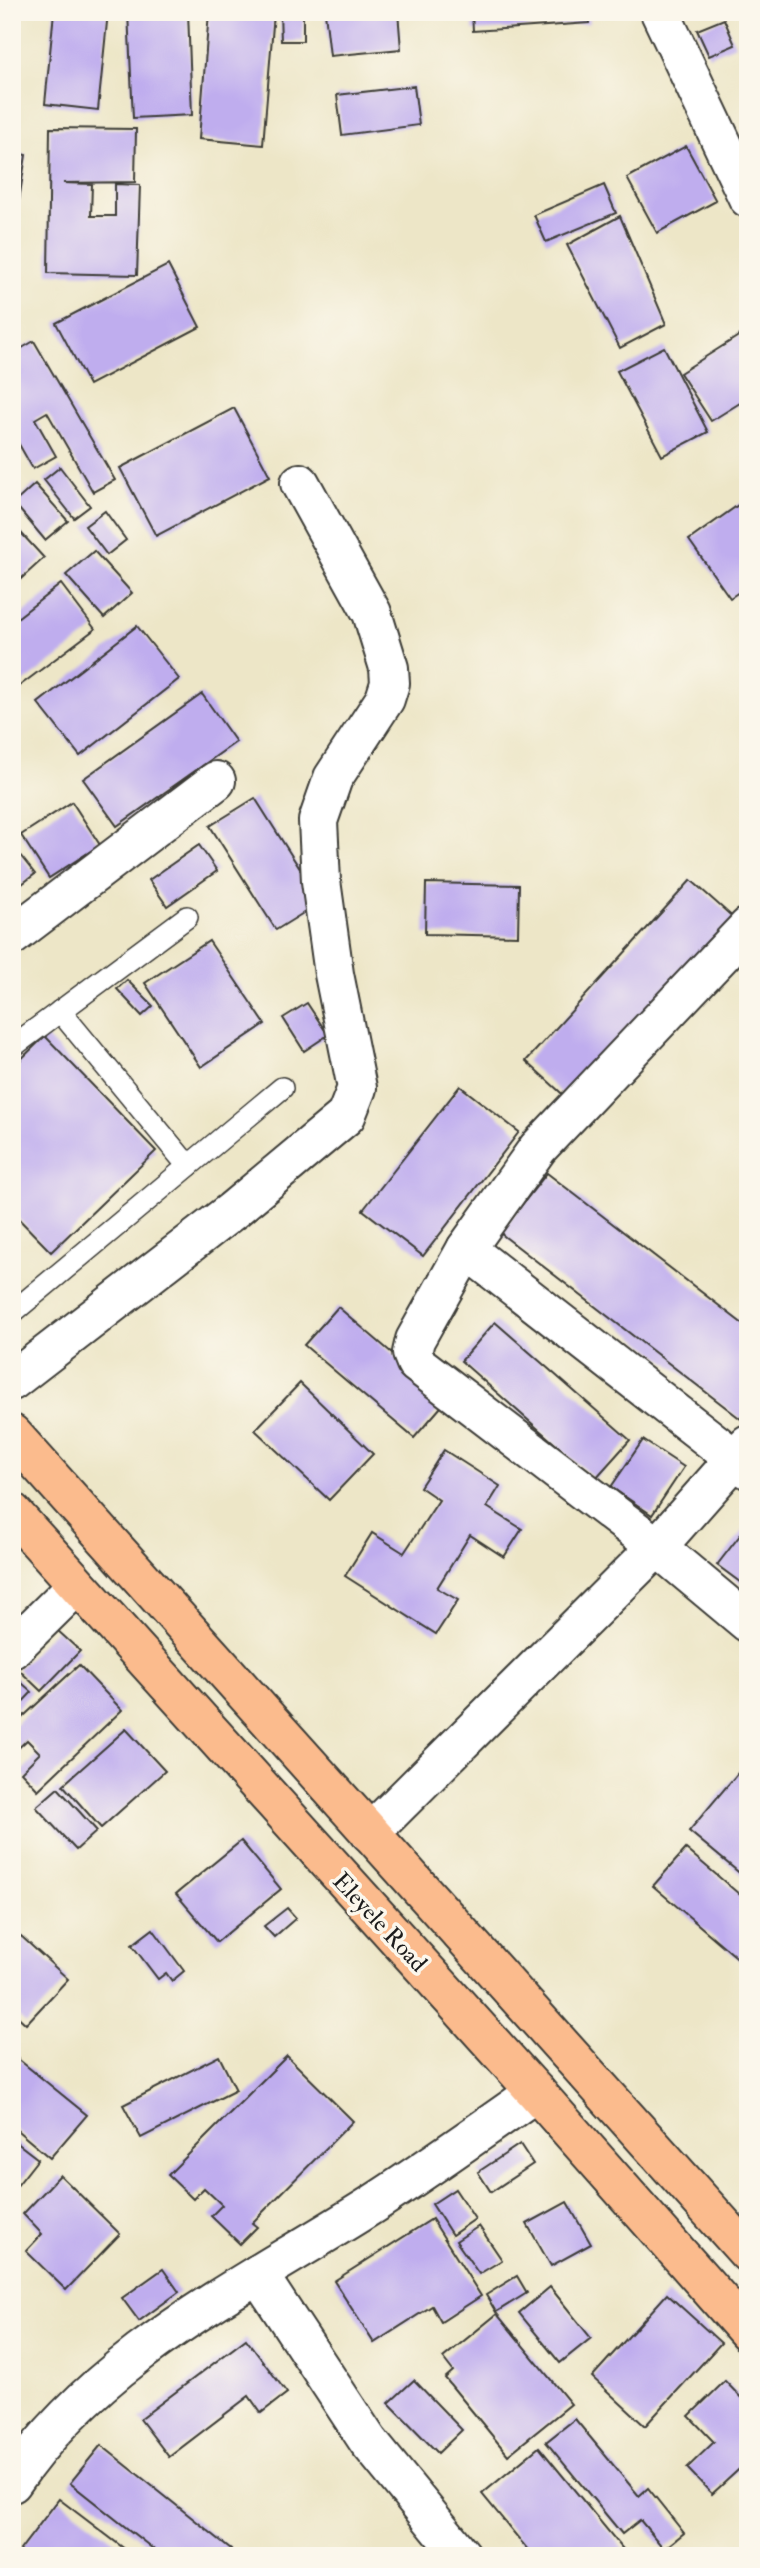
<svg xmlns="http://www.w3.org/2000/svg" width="760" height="2568" font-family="'IM FELL Double Pica',serif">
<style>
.building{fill:#bfadee}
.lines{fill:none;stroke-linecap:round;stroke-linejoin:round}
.service-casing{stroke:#3b3a36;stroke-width:24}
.minor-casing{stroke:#3b3a36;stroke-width:42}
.primary-casing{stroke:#3b3a36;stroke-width:42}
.service{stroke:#fff;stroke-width:21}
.minor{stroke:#fff;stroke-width:38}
.primary{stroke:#fbbb8d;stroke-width:38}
.labels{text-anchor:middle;stroke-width:7;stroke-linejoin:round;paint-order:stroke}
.street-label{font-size:24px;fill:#1c1c1c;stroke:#fbf7ec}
</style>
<rect width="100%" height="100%" fill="#fbf7ec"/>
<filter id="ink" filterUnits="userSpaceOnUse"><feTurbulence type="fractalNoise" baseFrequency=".0143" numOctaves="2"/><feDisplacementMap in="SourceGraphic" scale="14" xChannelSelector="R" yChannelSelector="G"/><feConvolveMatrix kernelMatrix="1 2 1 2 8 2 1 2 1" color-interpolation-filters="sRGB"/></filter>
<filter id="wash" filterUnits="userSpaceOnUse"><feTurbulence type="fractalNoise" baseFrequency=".00686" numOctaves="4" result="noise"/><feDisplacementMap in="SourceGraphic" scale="28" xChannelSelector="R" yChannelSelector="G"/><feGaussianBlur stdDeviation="1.57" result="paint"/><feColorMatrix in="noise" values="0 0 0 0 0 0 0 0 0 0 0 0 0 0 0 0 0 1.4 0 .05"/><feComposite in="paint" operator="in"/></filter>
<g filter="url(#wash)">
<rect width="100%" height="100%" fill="#ede6c7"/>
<g id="blocks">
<g class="building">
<path d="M54,12H108L98,110L45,104Z"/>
<path d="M128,12H188L192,115L133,118Z"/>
<path d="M209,12L274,13L263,145L199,139Z"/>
<path d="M280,12H303V41H281Z"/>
<path d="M325,12H398L401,49L330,56Z"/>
<path d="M472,12H588L589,23L473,31Z"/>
<path d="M724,19L735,45L709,56L697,30Z"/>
<path d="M414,86L419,125L342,135L337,95Z"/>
<path d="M50,128L136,129L135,182L63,183L92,184L91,216H115V184L140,185L137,275L48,273Z"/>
<path d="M686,146L716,201L657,233L627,178Z"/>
<path d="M12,152L26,155L14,233H12Z"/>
<path d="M604,185L616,213L546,242L534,215Z"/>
<path d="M620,216L666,324L620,348L567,245Z"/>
<path d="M168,265L200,327L89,385L56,323Z"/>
<path d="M748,330V398L711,421L680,373Z"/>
<path d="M34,341L115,480L93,492L47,412L35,419L56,456L33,469L12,432V354Z"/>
<path d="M664,347L708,432L662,456L617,371Z"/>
<path d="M234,408L270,476L156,536L120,468Z"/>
<path d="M60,467L90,506L74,518L44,480Z"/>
<path d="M35,484L68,521L45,540L14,503Z"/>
<path d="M741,503L748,513V586L730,598L689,540Z"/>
<path d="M105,511L126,540L107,555L85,526Z"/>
<path d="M12,523L44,558L12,587Z"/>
<path d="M94,551L132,593L104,618L66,575Z"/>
<path d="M61,584L95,629L18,687L12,680V622Z"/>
<path d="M137,626L179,679L80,756L38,703Z"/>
<path d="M202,694L236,742L117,826L83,779Z"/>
<path d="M255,798L321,902L276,930L210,826Z"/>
<path d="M72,802L100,845L49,878L21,835Z"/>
<path d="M12,845L35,874L14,890L12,887Z"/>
<path d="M199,845L217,871L167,906L149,880Z"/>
<path d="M691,880L736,920L570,1101L526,1061Z"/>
<path d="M426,883L519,885L518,936L425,934Z"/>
<path d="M209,941L265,1024L201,1067L145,983Z"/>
<path d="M127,980L153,1006L142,1016L117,989Z"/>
<path d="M307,1003L328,1035L304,1051L283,1018Z"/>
<path d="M45,1036L156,1151L51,1252L12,1212V1068Z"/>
<path d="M460,1086L519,1132L423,1256L363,1210Z"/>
<path d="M547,1173L748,1328L746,1423L500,1233Z"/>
<path d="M338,1307L447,1400L414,1438L304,1345Z"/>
<path d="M495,1322L630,1440L595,1479L461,1361Z"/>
<path d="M300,1383L373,1454L329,1500L255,1430Z"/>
<path d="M643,1440L684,1467L652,1515L611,1487Z"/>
<path d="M444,1450L500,1486L487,1507L522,1529L504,1557L470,1535L437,1588L458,1600L436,1634L345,1576L372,1533L404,1553L439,1500L420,1487Z"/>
<path d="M748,1525V1588L717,1565Z"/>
<path d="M56,1629L80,1651L41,1691L18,1669Z"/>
<path d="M79,1665L122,1710L38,1790L21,1772L40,1753L27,1740L12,1754V1727Z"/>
<path d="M12,1674L32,1692L16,1709L12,1705Z"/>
<path d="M126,1729L165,1771L101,1828L63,1785Z"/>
<path d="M748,1761V1880L689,1831Z"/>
<path d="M58,1788L97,1831L76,1850L36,1807Z"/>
<path d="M241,1841L281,1889L217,1942L176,1894Z"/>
<path d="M686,1849L746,1900L748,1898V1967L653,1886Z"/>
<path d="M287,1908L296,1918L274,1937L264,1926Z"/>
<path d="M153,1929L184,1971L172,1981L166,1973L158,1979L132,1945Z"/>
<path d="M21,1936L68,1979L26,2024L12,2011V1946Z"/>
<path d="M219,2056L236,2090L141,2138L123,2105Z"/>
<path d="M287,2056L353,2121L252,2223L257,2227L240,2244L211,2216L222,2205L204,2188L193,2199L168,2175Z"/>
<path d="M18,2059L87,2115L50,2158L12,2126V2065Z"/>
<path d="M12,2139L38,2159L12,2192Z"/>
<path d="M520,2144L533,2164L491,2192L478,2172Z"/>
<path d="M60,2175L120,2234L66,2290L26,2251L42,2234L23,2214Z"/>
<path d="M455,2189L475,2219L452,2235L432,2204Z"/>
<path d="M567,2202L591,2244L551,2266L527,2224Z"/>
<path d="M432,2219L481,2296L441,2322L432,2306L374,2343L334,2281Z"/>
<path d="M479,2226L502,2260L479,2274L456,2241Z"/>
<path d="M163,2269L179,2292L139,2321L122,2298Z"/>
<path d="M517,2276L527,2293L496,2312L486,2295Z"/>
<path d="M550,2287L591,2338L560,2363L519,2313Z"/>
<path d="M667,2294L721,2343L645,2426L592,2377Z"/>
<path d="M497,2314L571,2404L508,2455L445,2378L453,2371L443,2358Z"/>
<path d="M246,2339L287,2393L261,2413L249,2396L169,2457L140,2419Z"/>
<path d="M414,2380L462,2430L438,2453L389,2403Z"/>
<path d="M725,2381L748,2405V2461L712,2494L687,2468L714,2442L689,2416Z"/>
<path d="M575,2419L639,2496L648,2488L684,2533L664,2549L640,2520L622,2534L546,2442Z"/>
<path d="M101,2445L231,2549L226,2556H162L70,2483Z"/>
<path d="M539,2447L627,2554L625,2556H533L482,2494Z"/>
<path d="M59,2499L134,2556H27L20,2550Z"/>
</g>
</g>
</g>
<g filter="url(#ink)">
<use href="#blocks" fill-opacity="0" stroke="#3b3a36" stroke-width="2"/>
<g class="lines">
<g class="service-casing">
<g id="service">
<path d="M60,1011L188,1166"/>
<path d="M12,1047L187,917"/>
<path d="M12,1313L282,1088"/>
</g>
</g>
<g class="minor-casing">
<g id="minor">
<path d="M660,12L748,198"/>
<path d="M748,927L538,1148L466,1249L415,1340L412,1353L416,1363L657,1547L748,1623"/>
<path d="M12,936L216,781"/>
<path d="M466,1249L748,1469"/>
<path d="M12,1381L232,1211L346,1116L357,1088L334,974L321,881L318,821L333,778L385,699L390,683L389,668L372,613L300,483"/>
<path d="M12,1649L77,1585"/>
<path d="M370,1833L657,1547L748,1444"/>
<path d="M258,2274L368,2441L462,2556"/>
<path d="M12,2483C97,2356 244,2286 370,2206C426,2170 481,2131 536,2092"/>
</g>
</g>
<g class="primary-casing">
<g id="primary">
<path d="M12,1434L748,2253"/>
<path d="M12,1512L536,2092L748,2332"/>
</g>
</g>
<use href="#service" class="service"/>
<use href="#minor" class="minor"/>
<use href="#primary" class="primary"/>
</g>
</g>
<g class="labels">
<g class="street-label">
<text transform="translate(380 1922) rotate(47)" y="8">Eleyele Road</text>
</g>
</g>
<rect width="760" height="2568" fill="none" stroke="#fbf7ec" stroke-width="42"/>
</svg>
